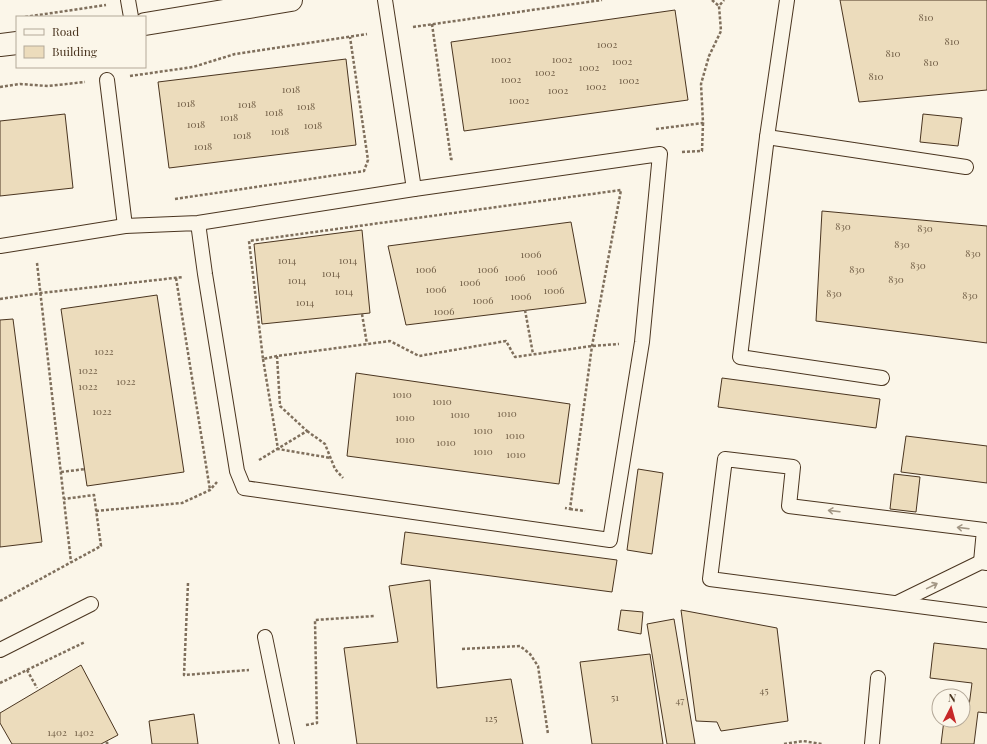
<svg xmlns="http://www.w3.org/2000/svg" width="987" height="744" font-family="'Playfair Display',serif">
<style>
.building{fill:#ecdcbc;stroke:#4a3520}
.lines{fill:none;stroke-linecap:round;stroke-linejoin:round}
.lane-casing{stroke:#4a3520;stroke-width:16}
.street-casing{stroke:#4a3520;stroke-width:24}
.path{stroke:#7f6f5c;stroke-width:2.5;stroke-dasharray:3 2;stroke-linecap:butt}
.lane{stroke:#fbf6e9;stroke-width:14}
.street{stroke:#fbf6e9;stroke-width:22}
.oneway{stroke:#a29684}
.labels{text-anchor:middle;stroke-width:3;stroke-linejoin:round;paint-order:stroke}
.number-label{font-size:10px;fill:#725f47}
</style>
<rect width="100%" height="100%" fill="#fbf6e9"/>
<g class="building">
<path d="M840,0H987V90L859,102Z"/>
<path d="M675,10L688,100L464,131L451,42Z"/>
<path d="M346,59L356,145L169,168L158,82Z"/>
<path d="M65,114L73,188L0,196V121Z"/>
<path d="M923,114L962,118L958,146L920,142Z"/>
<path d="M822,211L987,226V343L816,321Z"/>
<path d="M571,222L586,303L406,325L388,246Z"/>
<path d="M362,230L370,313L262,324L254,244Z"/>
<path d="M157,295L184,472L87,486L61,309Z"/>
<path d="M13,319L42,542L0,547V320Z"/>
<path d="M356,373L570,404L559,484L347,456Z"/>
<path d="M722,378L880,399L876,428L718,407Z"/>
<path d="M906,436L987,446V483L901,472Z"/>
<path d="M638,469L663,473L652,554L627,550Z"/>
<path d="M894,474L920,477L916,512L890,509Z"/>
<path d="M405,532L617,560L612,592L401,564Z"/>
<path d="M430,580L437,688L511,679L523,744H357L344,648L398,642L389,586Z"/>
<path d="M621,610L643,612L641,634L618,630Z"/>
<path d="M681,610L777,628L788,721L721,731L717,722L696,721Z"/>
<path d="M674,619L695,744H667L647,624Z"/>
<path d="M934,643L987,649V713L978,712L974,744H941L944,720H963V706H969L972,683L930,678Z"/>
<path d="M650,654L663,744H592L580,662Z"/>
<path d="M81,665L118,735L101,744H12L0,723V713Z"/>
<path d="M194,714L198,744H152L149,721Z"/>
</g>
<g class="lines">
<g class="lane-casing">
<g id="lane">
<path d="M128,0L131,17"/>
<path d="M385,0L414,189"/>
<path d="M787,0L767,137L740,357L882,378"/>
<path d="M107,80L125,226"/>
<path d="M767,137L966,167"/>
<path d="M0,246L125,226L198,223L414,189L660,154L642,342L610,540L244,488L237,471L205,274L198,223"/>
<path d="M981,562L984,530L789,506L793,467L725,459L710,579L987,615"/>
<path d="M897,603L981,562L987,563"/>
<path d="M265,637L287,744"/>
<path d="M0,650L91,604"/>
<path d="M872,744L878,678"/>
</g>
</g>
<g class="street-casing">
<g id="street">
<path d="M145,24L291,0"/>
<path d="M0,45L17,43"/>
</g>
</g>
<g class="path">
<path d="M712,0L719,6"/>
<path d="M25,17L106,5"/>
<path d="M432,24L451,159H453"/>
<path d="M413,27L602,0"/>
<path d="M130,76L193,67L235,54L367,34"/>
<path d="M0,87L20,84L48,86L85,82"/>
<path d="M656,129L703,123L701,84L709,56L721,31L719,6L724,0"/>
<path d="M682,152L702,151L703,123"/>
<path d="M175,199L364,171L368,160L350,37"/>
<path d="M37,263L71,562"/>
<path d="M176,278L210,490"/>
<path d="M0,299L41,293L183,277"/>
<path d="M525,310L533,354"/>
<path d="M362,314L367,344"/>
<path d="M277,356L263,359L249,241L621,190L592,346L570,509L565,508"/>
<path d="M263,359L278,449L331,458"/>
<path d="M307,431L325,444L335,469L343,478"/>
<path d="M259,460L307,431L280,406L277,356L390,341L419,356L506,341L515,357L592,346L619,344"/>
<path d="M61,472L85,469"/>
<path d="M570,509L585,511"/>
<path d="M96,511L182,503L210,490L217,482"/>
<path d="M188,583L184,675L249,670"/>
<path d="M0,601L101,546L94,495L64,499"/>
<path d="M462,649L520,646L530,654L538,666L548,734"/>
<path d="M27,670L37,688"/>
<path d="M0,683L85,642"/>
<path d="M306,725L317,723L315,620L375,616"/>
<path d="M106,742L108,744"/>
<path d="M784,744L803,741L822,744"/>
</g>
<use href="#lane" class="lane"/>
<use href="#street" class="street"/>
</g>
<defs><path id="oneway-shaft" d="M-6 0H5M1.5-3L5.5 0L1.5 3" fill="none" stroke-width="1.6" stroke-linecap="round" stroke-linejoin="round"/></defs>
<g class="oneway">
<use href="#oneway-shaft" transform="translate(834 511) rotate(-173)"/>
<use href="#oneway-shaft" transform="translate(963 528) rotate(-173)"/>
<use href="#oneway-shaft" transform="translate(932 586) rotate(-26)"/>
</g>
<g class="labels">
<g class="number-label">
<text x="926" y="21">810</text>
<text x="952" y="45">810</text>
<text x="607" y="48">1002</text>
<text x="893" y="57">810</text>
<text x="501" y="63">1002</text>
<text x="562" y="63">1002</text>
<text x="622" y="65">1002</text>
<text x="931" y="66">810</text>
<text x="589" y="71">1002</text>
<text x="545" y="76">1002</text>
<text x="876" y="80">810</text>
<text x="511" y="83">1002</text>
<text x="629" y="84">1002</text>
<text x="596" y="90">1002</text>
<text x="291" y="93">1018</text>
<text x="558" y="94">1002</text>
<text x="519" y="104">1002</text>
<text x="186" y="107">1018</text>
<text x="247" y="108">1018</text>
<text x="306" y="110">1018</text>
<text x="274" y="116">1018</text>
<text x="229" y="121">1018</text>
<text x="196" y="128">1018</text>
<text x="313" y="129">1018</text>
<text x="280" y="135">1018</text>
<text x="242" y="139">1018</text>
<text x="203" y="150">1018</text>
<text x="843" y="230">830</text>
<text x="925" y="232">830</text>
<text x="902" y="248">830</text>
<text x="973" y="257">830</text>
<text x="531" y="258">1006</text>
<text x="287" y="264">1014</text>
<text x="348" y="264">1014</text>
<text x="918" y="269">830</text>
<text x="426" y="273">1006</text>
<text x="488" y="273">1006</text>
<text x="857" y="273">830</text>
<text x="547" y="275">1006</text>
<text x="331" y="277">1014</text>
<text x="515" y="281">1006</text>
<text x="896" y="283">830</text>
<text x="297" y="284">1014</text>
<text x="470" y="286">1006</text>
<text x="436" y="293">1006</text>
<text x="554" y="294">1006</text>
<text x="344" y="295">1014</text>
<text x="834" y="297">830</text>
<text x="970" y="299">830</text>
<text x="521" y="300">1006</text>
<text x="483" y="304">1006</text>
<text x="305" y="306">1014</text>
<text x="444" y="315">1006</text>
<text x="104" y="355">1022</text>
<text x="88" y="374">1022</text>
<text x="126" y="385">1022</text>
<text x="88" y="390">1022</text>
<text x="402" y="398">1010</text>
<text x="442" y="405">1010</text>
<text x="102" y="415">1022</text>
<text x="507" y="417">1010</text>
<text x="460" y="418">1010</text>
<text x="405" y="421">1010</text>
<text x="483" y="434">1010</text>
<text x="515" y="439">1010</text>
<text x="405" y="443">1010</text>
<text x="446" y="446">1010</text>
<text x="483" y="455">1010</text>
<text x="516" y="458">1010</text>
<text x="764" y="694">45</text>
<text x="615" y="701">51</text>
<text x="680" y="704">47</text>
<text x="491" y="722">125</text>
<text x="57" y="736">1402</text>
<text x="84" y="736">1402</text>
</g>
</g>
<rect x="16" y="16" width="130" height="52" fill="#fbf6e9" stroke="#b4a999"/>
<rect x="24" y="29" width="20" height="6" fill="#fbf6e9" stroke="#b4a999"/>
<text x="52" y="36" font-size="12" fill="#4a3520">Road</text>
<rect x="24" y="46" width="20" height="12" fill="#ecdcbc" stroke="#b4a999"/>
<text x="52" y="56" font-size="12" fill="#4a3520">Building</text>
<g transform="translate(951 708) rotate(6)"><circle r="19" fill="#fbf6e9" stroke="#b4a999"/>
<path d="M0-3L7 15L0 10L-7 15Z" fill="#c62828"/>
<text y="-6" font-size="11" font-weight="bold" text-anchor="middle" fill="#4a3520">N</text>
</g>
</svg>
